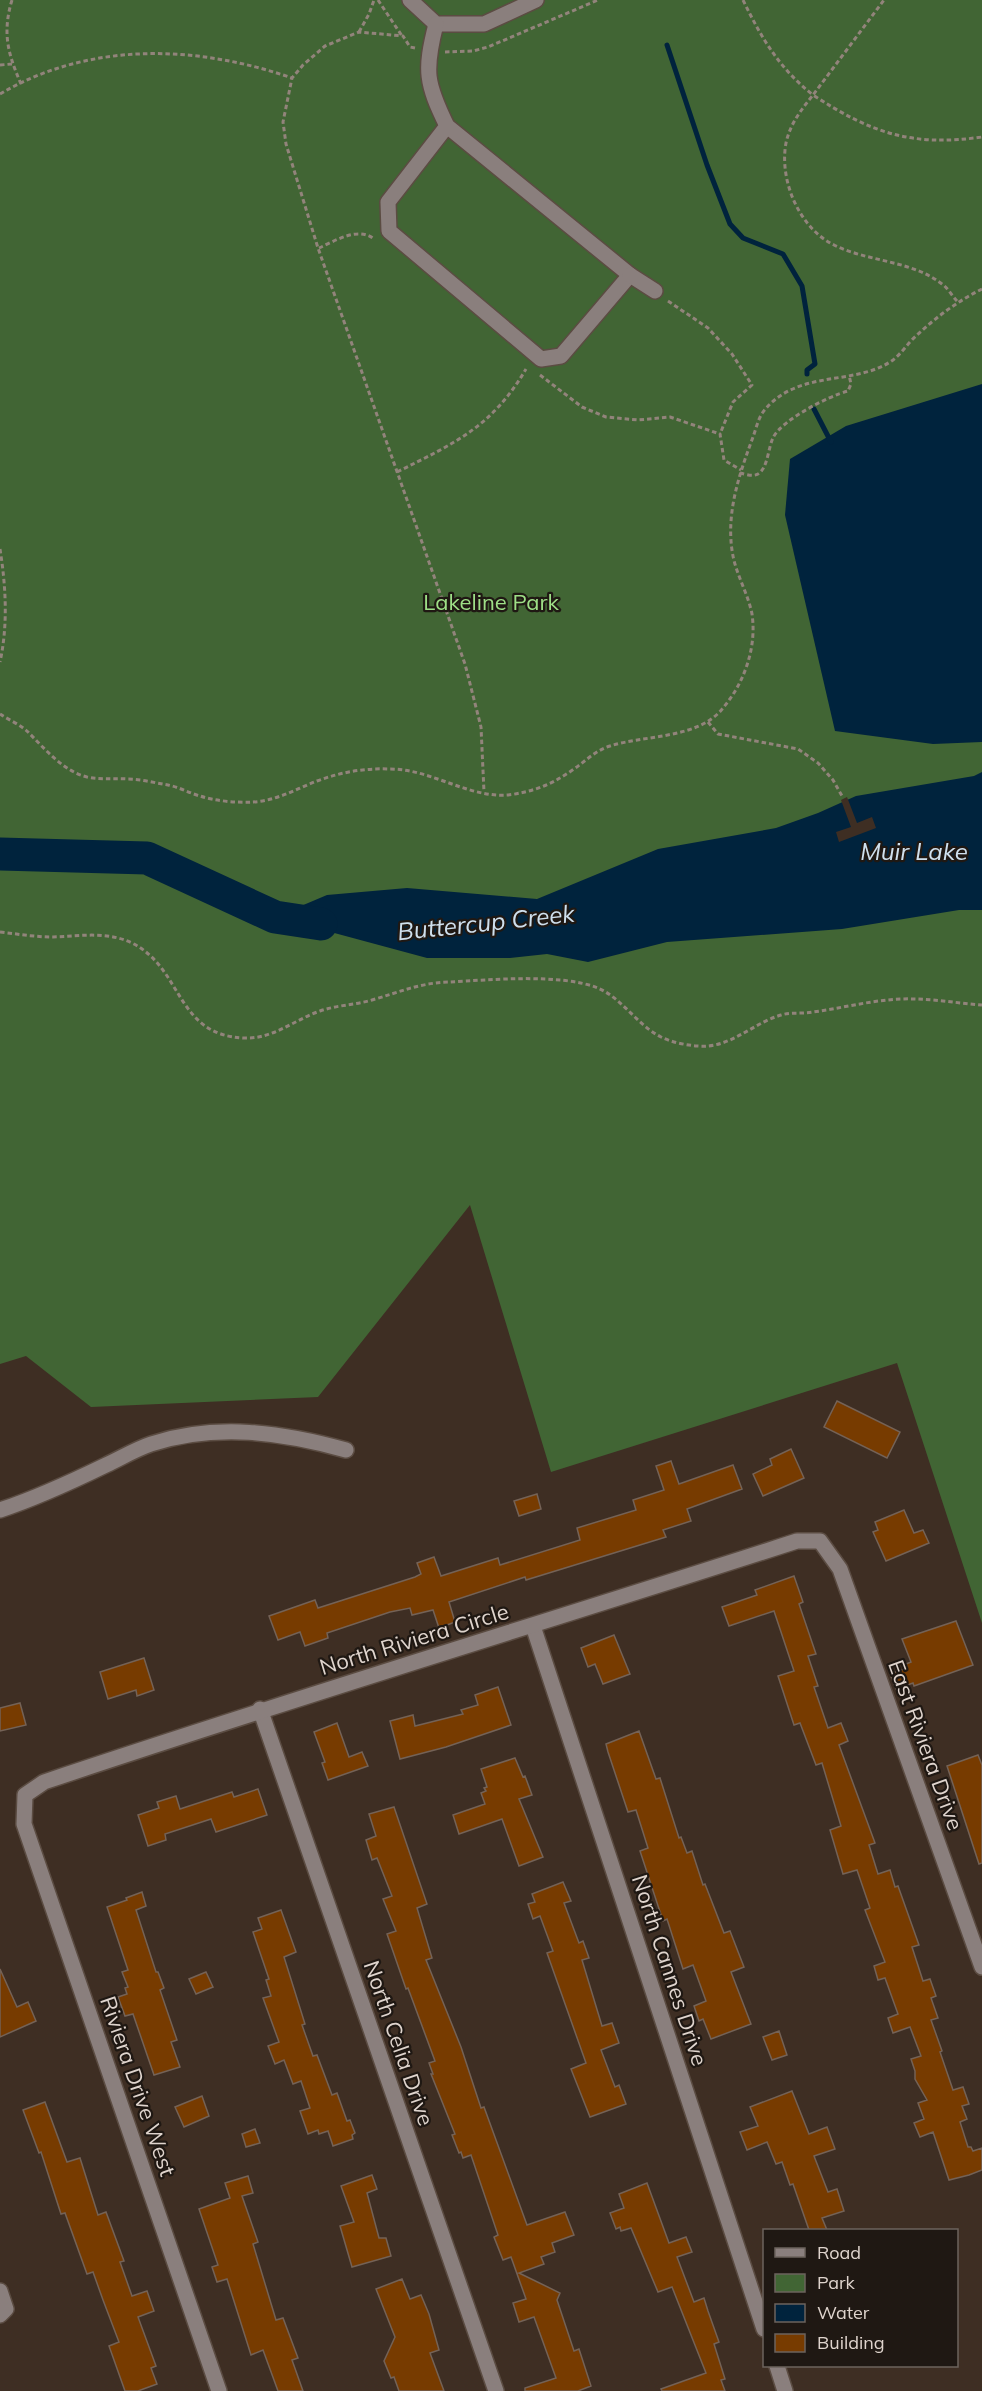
<svg xmlns="http://www.w3.org/2000/svg" width="982" height="2391" font-family="Mulish,sans-serif">
<style>
.green{fill:#416534}
.water{fill:#00233d}
.pier{fill:#3e2e23}
.lines{fill:none;stroke-linecap:round;stroke-linejoin:round}
.stream{stroke:#00233d;stroke-width:5}
.river{stroke:#00233d;stroke-width:33}
.building{fill:#773b00;stroke:#746256;stroke-width:1.5}
.minor-casing{stroke:#5b4c42;stroke-width:18}
.path{stroke:#92847b;stroke-width:3;stroke-dasharray:4.5 3;stroke-linecap:butt}
.minor{stroke:#8a7f7d;stroke-width:15}
.labels{text-anchor:middle;stroke-width:4.5;stroke-linejoin:round;paint-order:stroke}
.park-label{font-size:22px;fill:#9edf87;stroke:#1f1813}
.street-label{font-size:22px;fill:#dfd4cd;stroke:#1f1813}
.water-label{font-size:24px;font-style:italic;fill:#cfe0ee;stroke:#1f1813}
</style>
<rect width="100%" height="100%" fill="#3e2e23"/>
<path class="green" d="M0,0H982V1623L897,1363L551,1472L470,1205L318,1397L91,1407L26,1356L0,1364Z"/>
<g class="water">
<path d="M982,384V742L933,744L835,731L785,515L790,459L846,426Z"/>
<path d="M982,772V910H959L842,929L667,942L588,962L547,954L510,958H427L275,917L327,895L407,888L537,899L658,849L776,828L818,813L856,796L974,776Z"/>
</g>
<path class="pier" d="M847,797L857,823L872,817L876,828L839,842L836,832L851,827L841,800Z"/>
<g class="lines">
<g class="stream">
<path d="M667,45L707,165L730,224L743,238L783,254L802,286L815,364L807,370V374"/>
<path d="M814,409L831,442"/>
</g>
<path class="river" d="M0,854L147,858L275,917L321,924"/>
</g>
<g class="building">
<path d="M837,1401L900,1432L887,1458L824,1427Z"/>
<path d="M791,1449L804,1478L763,1496L753,1474L772,1465L770,1459Z"/>
<path d="M671,1461L679,1484L733,1465L742,1489L687,1509L691,1521L663,1530L666,1537L526,1580L525,1577L449,1602L455,1622L439,1628L433,1610L412,1615L410,1608L390,1612L327,1633L328,1638L305,1646L300,1632L278,1640L269,1616L315,1600L318,1608L415,1577L421,1574L417,1563L434,1557L441,1576L498,1558L500,1565L580,1540L577,1528L636,1510L633,1500L664,1490L656,1466Z"/>
<path d="M537,1494L541,1509L519,1516L514,1501Z"/>
<path d="M904,1510L914,1533L923,1530L929,1543L886,1561L873,1532L878,1530L875,1522Z"/>
<path d="M794,1576L803,1602L799,1604L816,1654L808,1656L818,1686L814,1687L828,1728L841,1723L848,1741L839,1745L875,1843L869,1845L878,1874L890,1870L895,1887L898,1886L919,1945L912,1947L923,1981L930,1979L936,1996L931,1998L938,2018L931,2020L942,2051L940,2052L953,2090L963,2087L969,2104L962,2106L967,2119L960,2122L968,2147H971L973,2151L982,2148V2170L969,2175L949,2180L933,2132L920,2137L914,2123L924,2119L918,2103L927,2100L915,2079V2071L911,2059L921,2056L910,2027L893,2033L888,2018L898,2014L885,1978L878,1980L874,1966L885,1962L865,1910L870,1908L857,1870L843,1874L830,1830L841,1826L822,1763L816,1765L800,1723L794,1725L778,1676L794,1671L774,1611L729,1626L722,1607L757,1595L755,1590Z"/>
<path d="M956,1621L973,1665L914,1686L913,1683L896,1689L890,1674L907,1668L906,1664L911,1662L902,1639Z"/>
<path d="M614,1635L630,1674L603,1684L595,1664L588,1667L581,1648Z"/>
<path d="M144,1658L154,1690L137,1696L136,1690L108,1699L100,1672Z"/>
<path d="M498,1687L511,1725L446,1747L400,1759L390,1721L413,1715L415,1726L463,1714L461,1710L478,1705L475,1695Z"/>
<path d="M20,1703L26,1725L0,1731V1708Z"/>
<path d="M337,1723L349,1757L362,1752L368,1766L328,1780L322,1763L325,1762L314,1732Z"/>
<path d="M639,1731L656,1779L660,1778L679,1838L681,1837L687,1853L692,1851L703,1885L705,1884L724,1933L730,1931L744,1967L731,1972L751,2024L711,2039L703,2019L699,2021L694,2006L706,2001L693,1965L683,1969L667,1919L663,1921L640,1851L648,1848L636,1810L628,1812L608,1752L606,1744Z"/>
<path d="M978,1755L982,1765V1863L979,1864L947,1766Z"/>
<path d="M515,1758L523,1777L525,1776L532,1795L519,1799L543,1857L519,1866L502,1819L459,1834L453,1815L485,1804L481,1793L486,1791L484,1788L487,1787L481,1769Z"/>
<path d="M258,1789L267,1815L216,1832L211,1819L165,1834L166,1840L148,1846L138,1815L159,1808L157,1802L176,1796L180,1809L232,1792L234,1797Z"/>
<path d="M394,1807L427,1904L417,1908L432,1958L426,1960L461,2047L481,2108L484,2107L527,2225L565,2212L574,2235L552,2243L555,2252L541,2257L544,2264L519,2273L560,2293L557,2300L574,2351L579,2349L591,2386L578,2391H525V2388L556,2378L534,2317L519,2322L513,2303L526,2299L511,2257L503,2260L494,2237L498,2235L471,2155L463,2158L461,2152L459,2153L452,2135L455,2134L431,2074H433L429,2063L435,2061L408,1988L406,1989L387,1934L396,1931L383,1899L392,1896L377,1858L372,1860L366,1840L376,1836L369,1814Z"/>
<path d="M563,1882L571,1901L564,1903L579,1943L583,1941L589,1958L582,1960L602,2026L612,2023L619,2043L601,2050L615,2087L619,2085L626,2104L590,2117L571,2069L586,2063L547,1953L553,1951L540,1916L533,1919L528,1904L535,1902L532,1894Z"/>
<path d="M142,1892L146,1906L136,1910L156,1972H158L164,1988L160,1990L177,2040L171,2042L180,2067L154,2075L133,2014L125,2016L118,1997L127,1994L125,1988L128,1987L122,1972L128,1970L107,1907L127,1900L126,1898Z"/>
<path d="M281,1910L296,1952L284,1957L305,2024L302,2025L313,2056L317,2055L332,2095L337,2093L347,2121L350,2120L355,2133L352,2135L353,2139L333,2146L328,2131L319,2134L318,2130L308,2134L300,2111L310,2108L301,2081L293,2084L284,2060L275,2064L268,2046L279,2042L263,1998L271,1996L266,1980L269,1979L253,1932L262,1929L258,1918Z"/>
<path d="M0,1969L17,2007L28,2002L36,2021L0,2037Z"/>
<path d="M206,1972L213,1987L196,1994L189,1979Z"/>
<path d="M779,2031L787,2055L772,2060L763,2037Z"/>
<path d="M792,2091L809,2134L827,2127L835,2149L814,2156L828,2192L837,2189L844,2211L822,2218L827,2230H809L793,2184L790,2185L782,2162L776,2164L767,2142L747,2150L740,2132L758,2126L750,2107Z"/>
<path d="M202,2096L209,2116L184,2127L175,2107Z"/>
<path d="M45,2102L67,2162L80,2158L98,2215L106,2212L124,2261L120,2262L132,2296L147,2291L154,2311L138,2317L156,2366L151,2368L157,2384L138,2391H125L109,2346L119,2342L103,2300L93,2272L87,2274L65,2213L61,2214L41,2152L39,2153L23,2110Z"/>
<path d="M255,2129L260,2143L246,2147L242,2134Z"/>
<path d="M372,2175L377,2189L367,2193L379,2238H386L391,2256L352,2267L340,2226L354,2222L341,2186Z"/>
<path d="M248,2176L253,2193L242,2196L258,2242L253,2244L276,2320L283,2318L298,2358L292,2360L303,2391H278L263,2350L251,2355L227,2279L217,2282L212,2267L218,2265L199,2209L230,2198L225,2183Z"/>
<path d="M647,2183L669,2243L686,2237L692,2252L677,2257L694,2302L704,2298L708,2311L719,2342L714,2344L725,2379L721,2380L725,2391H662L661,2389L706,2373L672,2287L658,2292L631,2228L621,2231L620,2227L616,2229L610,2213L624,2208L619,2194Z"/>
<path d="M402,2279L410,2299L421,2295L429,2314L439,2350L430,2353L444,2391H399L394,2377L391,2378L384,2361L395,2337L376,2289Z"/>
</g>
<g class="lines">
<g class="minor-casing">
<g id="minor">
<path d="M410,0L436,24H484L536,0"/>
<path d="M436,24C424,71 426,83 447,126L388,202L389,231L541,359L561,356L630,275L447,126"/>
<path d="M630,275L655,291"/>
<path d="M0,1510C37,1498 71,1482 106,1465C121,1458 136,1449 151,1444C216,1423 282,1432 346,1450"/>
<path d="M533,1626L764,2329"/>
<path d="M260,1709L496,2391"/>
<path d="M0,2291L6,2309L0,2315"/>
<path d="M777,2366L785,2391"/>
<path d="M219,2391L24,1824L25,1795L44,1782C294,1698 546,1622 797,1541H820L840,1569L982,1967"/>
</g>
</g>
<g class="path">
<path d="M12,0C2,33 8,54 21,84"/>
<path d="M378,0L402,36"/>
<path d="M743,0C762,39 779,68 813,95L884,0"/>
<path d="M359,32L369,14L374,0"/>
<path d="M415,48L410,47L403,36L359,32L325,46L303,65L292,78L283,122L286,144L318,248L465,664L481,727L484,792"/>
<path d="M445,52L473,51L488,47L598,0"/>
<path d="M0,65L12,64"/>
<path d="M0,94C90,41 197,45 292,78"/>
<path d="M319,248C335,241 358,226 374,239"/>
<path d="M668,301L708,328L732,354L752,385L733,402L720,434"/>
<path d="M957,301C952,296 948,288 942,284C911,260 868,262 834,245C799,228 779,180 786,143C790,124 801,110 813,95C871,133 912,147 982,137"/>
<path d="M540,375L582,407L606,417L638,420L670,417L720,434L724,460L741,470"/>
<path d="M397,472C455,443 492,427 526,369"/>
<path d="M740,473C745,474 753,477 758,474C768,468 768,448 773,438C781,420 829,396 848,391L851,384L849,375"/>
<path d="M0,549C6,587 8,625 0,662"/>
<path d="M0,714C9,720 21,725 28,732C45,749 63,771 87,777C101,780 114,778 128,779C141,779 155,783 168,785C179,787 189,793 200,796C215,801 237,803 253,802C276,801 296,789 317,781C341,772 365,768 390,769C431,769 468,798 508,795C532,792 551,785 571,771C585,762 594,751 610,746C644,735 699,739 723,708C744,683 757,648 752,614C748,594 737,576 733,556C725,515 739,475 753,437C756,429 758,419 763,412C797,368 855,387 893,360C901,354 908,343 916,336C936,317 958,301 982,289"/>
<path d="M708,722L718,734L798,749L818,763L833,780L842,796"/>
<path d="M0,932C18,934 35,937 53,937C80,936 107,931 132,943C184,969 175,1036 245,1038C273,1039 294,1020 320,1011C337,1005 355,1005 372,1000C400,992 419,983 449,982C490,980 560,973 598,988C623,999 637,1025 661,1037C671,1042 685,1045 697,1046C730,1049 751,1024 781,1015C791,1012 802,1014 813,1012C843,1008 872,1000 902,999C929,998 955,1003 982,1005"/>
</g>
<use href="#minor" class="minor"/>
</g>
<g class="labels">
<g class="park-label">
<text x="491" y="610">Lakeline Park</text>
</g>
<g class="street-label">
<text transform="translate(414 1639) rotate(-17)" y="8">North Riviera Circle</text>
<text transform="translate(926 1745) rotate(70)" y="8">East Riviera Drive</text>
<text transform="translate(670 1970) rotate(72)" y="8">North Cannes Drive</text>
<text transform="translate(399 2043) rotate(71)" y="8">North Celia Drive</text>
<text transform="translate(138 2086) rotate(71)" y="8">Riviera Drive West</text>
</g>
<g class="water-label">
<text x="914" y="860">Muir Lake</text>
<text transform="translate(486 923) rotate(-6)" y="8">Buttercup Creek</text>
</g>
</g>
<rect x="763" y="2229" width="195" height="138" fill="#1f1813" stroke="#6c635d" stroke-width="1.5"/>
<rect x="775" y="2248" width="30" height="9" fill="#8a7f7d" stroke="#6c635d" stroke-width="1.5"/>
<text x="817" y="2259" font-size="18" fill="#dfd4cd">Road</text>
<rect x="775" y="2274" width="30" height="18" fill="#416534" stroke="#6c635d" stroke-width="1.5"/>
<text x="817" y="2289" font-size="18" fill="#dfd4cd">Park</text>
<rect x="775" y="2304" width="30" height="18" fill="#00233d" stroke="#6c635d" stroke-width="1.5"/>
<text x="817" y="2319" font-size="18" fill="#dfd4cd">Water</text>
<rect x="775" y="2334" width="30" height="18" fill="#773b00" stroke="#6c635d" stroke-width="1.5"/>
<text x="817" y="2349" font-size="18" fill="#dfd4cd">Building</text>
</svg>
